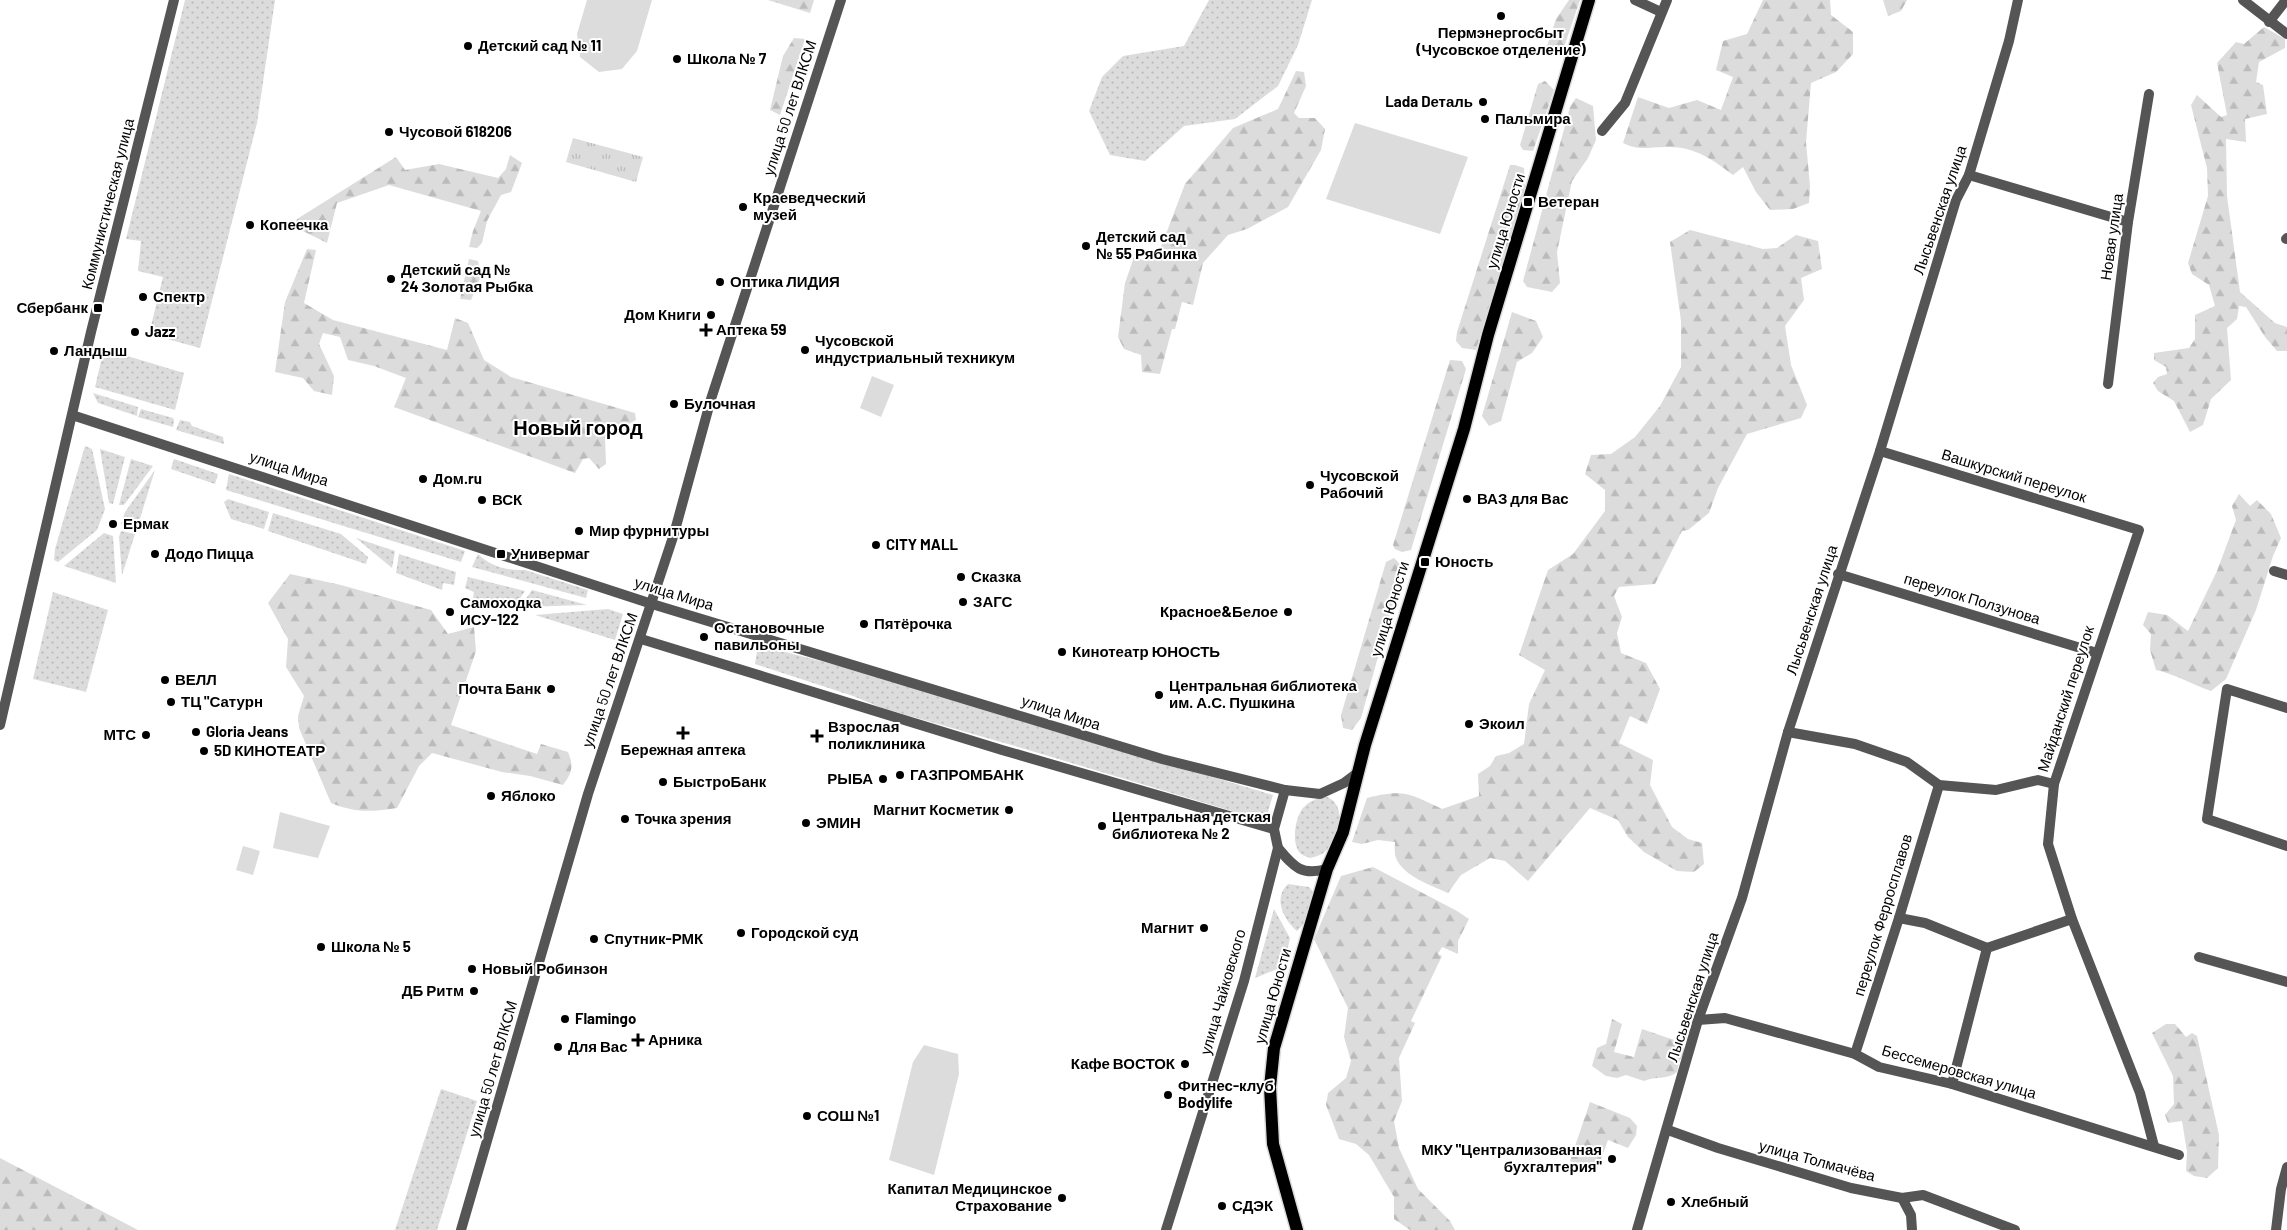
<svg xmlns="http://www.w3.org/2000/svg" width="2287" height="1230" font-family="Barlow,sans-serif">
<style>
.grass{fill:url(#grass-dots)}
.forest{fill:url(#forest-firs)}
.park{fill:url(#park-tufts)}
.garden{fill:#dcdcdc}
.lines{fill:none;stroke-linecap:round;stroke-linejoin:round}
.major-casing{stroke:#dbdbdb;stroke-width:15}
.minor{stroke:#555;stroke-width:10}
.major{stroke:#000;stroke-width:12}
.poi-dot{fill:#000;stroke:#fff;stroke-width:2}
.labels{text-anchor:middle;stroke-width:4;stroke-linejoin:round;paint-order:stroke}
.poi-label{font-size:15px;font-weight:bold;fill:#000;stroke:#fff;text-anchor:start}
.street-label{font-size:15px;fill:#000;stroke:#fff}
.district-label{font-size:20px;font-weight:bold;fill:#000;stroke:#fff}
</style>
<defs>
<pattern id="grass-dots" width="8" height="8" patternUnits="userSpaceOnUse" patternTransform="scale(1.25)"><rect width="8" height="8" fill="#dcdcdc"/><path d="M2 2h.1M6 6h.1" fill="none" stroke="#bbb" stroke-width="1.8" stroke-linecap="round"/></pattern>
<pattern id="forest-firs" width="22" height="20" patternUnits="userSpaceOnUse" patternTransform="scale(1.25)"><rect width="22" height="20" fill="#dcdcdc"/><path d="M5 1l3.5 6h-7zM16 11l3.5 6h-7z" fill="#bbb"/></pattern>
<pattern id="park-tufts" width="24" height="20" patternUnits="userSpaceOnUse" patternTransform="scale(1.25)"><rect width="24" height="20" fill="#dcdcdc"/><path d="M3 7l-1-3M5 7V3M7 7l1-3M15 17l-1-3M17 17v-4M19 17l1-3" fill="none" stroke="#bbb"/></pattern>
</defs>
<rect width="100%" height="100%" fill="#fff"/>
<g class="grass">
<path d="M185,0H275L257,123L200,348L149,334L163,277L138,271L141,241L126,239Z"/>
<path d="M1209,0H1312L1298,45L1278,86L1235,119L1184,126L1145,161L1110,155L1089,111L1102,77L1123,56L1184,46Z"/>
<path d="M104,349L184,373L175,410L95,387Z"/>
<path d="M93,393L138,407L137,416L98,403Z"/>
<path d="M141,409L173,418L174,420L173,427L138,417Z"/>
<path d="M180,420L190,422L192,426L223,437L224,444L176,430Z"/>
<path d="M85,446L92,449L105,509L97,530L58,562L54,560L55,549Z"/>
<path d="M100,449L125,457L113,504L109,503Z"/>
<path d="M131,459L153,466L124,505H119Z"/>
<path d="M174,459L218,474L215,484L171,469Z"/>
<path d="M155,470L137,528L121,524L125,512Z"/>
<path d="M229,474L465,551L461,562L226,490Z"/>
<path d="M228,499L269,512L264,529L231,519L224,502Z"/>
<path d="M273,513L341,534L368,557L366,564L268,531Z"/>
<path d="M121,531L135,534L122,575L119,537Z"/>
<path d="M104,533L113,536L116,583L64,566Z"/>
<path d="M356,538L395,551L392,568Z"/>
<path d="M399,554L456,572L454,585L443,583L442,590L396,573Z"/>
<path d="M478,554C490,566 507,571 525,570L588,590L586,598L472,567Z"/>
<path d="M468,577L525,591L514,607L473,598L474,592L465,588Z"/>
<path d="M532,590L587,605L520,607Z"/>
<path d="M53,592L108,610L86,692L33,679Z"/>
<path d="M608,609L623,614L615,640L535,615Z"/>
<path d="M758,645L863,672L1273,795L1265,821L1015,746L882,708L853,696L755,664Z"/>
<path d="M1324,796C1350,802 1339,843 1322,854C1318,856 1314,857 1310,858C1307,857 1302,855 1300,853C1291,843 1295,818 1303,808C1308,802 1316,799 1324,796Z"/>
<path d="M1288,884L1309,887C1311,889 1313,891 1314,894C1318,904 1304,925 1297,931C1283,919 1273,898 1288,884Z"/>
<path d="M1274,909L1290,938L1287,952L1281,951L1277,965L1282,967L1255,978Z"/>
<path d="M441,1089L477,1101L437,1230H395Z"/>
</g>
<g class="forest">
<path d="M768,0H814L810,13Z"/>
<path d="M1569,0H1580L1562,53L1553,52L1547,46L1556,19Z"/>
<path d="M1763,0H1830L1831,15L1853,32V54L1836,72L1811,83L1806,142L1810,186L1809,203L1793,209L1770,210L1756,192L1743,167L1733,175C1713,160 1696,147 1669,147C1650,146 1641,152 1623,143L1638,97L1669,108L1697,100L1721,110L1733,77L1716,70L1723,41L1747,34Z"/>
<path d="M1883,0H1907L1901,11L1888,16Z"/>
<path d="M2264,27L2285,39V48L2259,62L2256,82L2263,85L2267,114L2245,119L2246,142L2226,139L2227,196L2240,292L2275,323L2287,327V351H2277L2265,337L2246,307L2239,306L2237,319L2227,328L2231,380L2211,399L2203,425L2190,432L2174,401L2158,391L2153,383L2158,377L2167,374L2166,367L2154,360V353L2189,348L2195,339V315L2215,306L2209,285L2192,274L2188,263L2208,196L2207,168L2191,105L2197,95L2221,117L2227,115L2217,63L2236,42L2244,44Z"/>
<path d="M794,38L805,39L780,115L770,110L783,56Z"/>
<path d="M1296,71L1304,72L1306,86L1294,113L1299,118H1315L1325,129L1321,150L1288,207L1247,229L1228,235L1203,263L1193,305L1182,302L1175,329H1172L1160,374L1142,372L1141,355L1124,349L1118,337L1125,283L1134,257L1143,260H1156L1185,184L1233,128L1278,109Z"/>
<path d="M1545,81L1554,90L1533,151L1523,150L1520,145L1538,84Z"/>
<path d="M1576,98L1593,106L1596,140L1588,158L1572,181L1557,252L1560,283L1552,292L1527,287L1523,281L1570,107Z"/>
<path d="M510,155L522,163L511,192L501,195L487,221L482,243L477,248L469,247L473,231L481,211L389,185L337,203L327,243L295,227L297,219L396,157L405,170L439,164L498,178L506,169Z"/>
<path d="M1510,165H1515L1524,168L1525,187L1476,350L1462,348L1456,341L1457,332Z"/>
<path d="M1690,230L1763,249L1777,248L1796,235L1818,241L1822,269L1801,278L1804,300L1785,326L1791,365L1807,405L1801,418L1747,434L1718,488L1709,513L1688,530L1682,531L1655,584L1619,587L1614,596L1622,617L1617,633L1621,653L1646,663L1660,689L1647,724L1630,716L1619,743L1653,760L1650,785L1672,827L1688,839L1702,843L1704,864L1694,872L1677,871L1644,852L1628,837L1618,820L1590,808L1528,881L1505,861L1490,858L1461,875L1448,893C1431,885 1404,877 1396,858C1394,854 1395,846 1395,842L1378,840L1362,844L1352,842L1367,798C1403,789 1409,793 1442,809L1479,796L1478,774L1490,766L1496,756L1509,753L1524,744L1529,704L1545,670L1519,655L1548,570L1573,554L1605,511V490L1585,474L1591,455L1611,454L1635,437L1660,406L1681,367V321L1670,242Z"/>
<path d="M307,249L316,250L304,303L333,320L447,350L455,318L468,323L484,360L511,377L635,413L636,420L605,437L606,464L599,469L589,458L583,459L575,473L394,407L406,378L374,366L348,360L340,337L323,333L319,344L334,376L332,395L314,391L303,378L275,372L285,302Z"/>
<path d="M469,259L478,261L481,276L471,300L460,299Z"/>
<path d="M1512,312L1536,321L1543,337L1532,353L1517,362L1501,421L1489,426L1482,416Z"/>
<path d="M1450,360L1462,361L1466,369L1411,550L1402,552L1395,549L1393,545Z"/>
<path d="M2239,494L2250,506L2257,500L2271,514L2281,538L2273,556L2256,610L2226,679L2211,691C2193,685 2175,674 2156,670L2150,650L2151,634L2143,625L2148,612L2167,615L2188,631L2217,571L2236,520L2232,506Z"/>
<path d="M1394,558L1403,567L1361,718L1352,730L1343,728L1341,715L1386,562Z"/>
<path d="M290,574L341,585L431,610L448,634L474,627L476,651L451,725L537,754L541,744L568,752C574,766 572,773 563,785L530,776L502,772L432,753L419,766L397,808C371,812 356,813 331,803L299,728L298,716L304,696L286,667L288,639L268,603Z"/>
<path d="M1373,867L1457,911L1469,919L1458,941V954L1442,947L1438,954L1442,956L1411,1021L1415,1023L1399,1058L1402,1101L1394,1121L1399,1148L1418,1189L1450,1221L1455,1230H1410L1394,1219V1197L1369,1155L1356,1144L1339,1139L1326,1105L1328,1093L1346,1078L1351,1061L1344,1037L1348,1008L1314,939L1341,876Z"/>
<path d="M1612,1019L1622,1024L1614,1052L1634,1057L1642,1029L1680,1042L1685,1050L1679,1062L1677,1072C1668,1080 1655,1076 1644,1081L1626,1075L1617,1078L1606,1076L1592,1066L1597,1048L1606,1044Z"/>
<path d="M2166,1024H2175L2186,1037L2192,1033L2197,1036L2219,1135L2218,1168L2207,1178L2194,1176L2186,1171L2187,1152L2182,1121L2168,1123L2165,1115L2174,1104L2173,1076L2152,1033Z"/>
<path d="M1590,1102L1630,1118L1637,1126L1636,1135L1628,1148L1608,1140L1597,1170L1590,1171L1570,1161Z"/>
<path d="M0,1158L138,1230H0Z"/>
</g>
<path class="park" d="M573,138L643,157L636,182L566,162Z"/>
<g class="garden">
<path d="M587,0H652L637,51L622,69L599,72L580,57L577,34Z"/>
<path d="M1355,123L1468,157L1440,234L1326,199Z"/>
<path d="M872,376L894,385L881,417L860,408Z"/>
<path d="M280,812L330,826L318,858L273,848Z"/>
<path d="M243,846L260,851L253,875L236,870Z"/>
<path d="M924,1045L958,1054L959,1074L934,1175L889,1160L913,1062Z"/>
</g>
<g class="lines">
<g class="major-casing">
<path id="major" d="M1297,1230L1273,1144L1270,1087L1274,1048L1327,869L1343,832L1365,745L1464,429L1488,335L1589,0"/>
</g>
<g class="minor">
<path d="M1635,0L1661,12"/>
<path d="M2243,0L2287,34"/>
<path d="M2269,22L2286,0"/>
<path d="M1602,131L1625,103L1667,0"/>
<path d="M1969,175L2128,222"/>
<path d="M2286,239L2287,238"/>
<path d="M2108,384L2128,222L2149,94"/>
<path d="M72,415L652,604L1162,759L1285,790L1320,794L1344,783L1356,774"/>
<path d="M1880,451L2139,530L2054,784L2048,844L2072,919L2140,1093L2154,1146"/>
<path d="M2274,571L2287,575"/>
<path d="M1838,574L2097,653"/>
<path d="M641,639L1002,750L1274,829"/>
<path d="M2287,708L2227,689L2207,819L2287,846"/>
<path d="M0,725L91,332L174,0"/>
<path d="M1788,732L1855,744L1907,762L1939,785L1996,790L2038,780L2054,784"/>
<path d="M1278,848C1294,867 1301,876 1327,869"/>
<path d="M1899,918L1925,923L1987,948"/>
<path d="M2199,957L2287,982"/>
<path d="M1698,1020L1725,1018L1855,1054L1879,1067L1952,1084L2179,1155"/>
<path d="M1855,1054L1899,918L1939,785"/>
<path d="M1952,1084L1987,948L2072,919"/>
<path d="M1668,1130L1718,1148L1851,1188L1902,1198L1923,1195L2015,1230"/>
<path d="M1902,1198L1911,1215L1912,1230"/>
<path d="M461,1230L588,794L674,534L711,399L841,0"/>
<path d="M1166,1230L1244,981L1278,848L1274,829L1285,790"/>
<path d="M1637,1230L1698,1020L1742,898L1788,732L1880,451L1956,200L1969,175L2009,41L2018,0"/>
<path d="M2276,1230L2281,1189L2287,1167"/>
</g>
<use href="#major" class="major"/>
</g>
<g class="poi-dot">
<circle cx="1501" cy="16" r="5"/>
<circle cx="468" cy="46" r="5"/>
<circle cx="677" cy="59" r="5"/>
<circle cx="1483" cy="102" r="5"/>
<circle cx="1485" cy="119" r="5"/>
<circle cx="389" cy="132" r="5"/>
<rect x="1523" y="197" width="10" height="10" rx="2.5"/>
<circle cx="743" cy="207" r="5"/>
<circle cx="250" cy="225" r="5"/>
<circle cx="1086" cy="246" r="5"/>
<circle cx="391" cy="279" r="5"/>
<circle cx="720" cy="282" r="5"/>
<circle cx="143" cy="297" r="5"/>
<rect x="93" y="303" width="10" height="10" rx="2.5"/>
<circle cx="711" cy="315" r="5"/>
<path d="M703.5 322.5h5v5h5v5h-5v5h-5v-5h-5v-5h5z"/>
<circle cx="135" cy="332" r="5"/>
<circle cx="805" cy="350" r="5"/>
<circle cx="54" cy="351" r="5"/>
<circle cx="674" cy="404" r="5"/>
<circle cx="423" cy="479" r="5"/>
<circle cx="1310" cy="485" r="5"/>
<circle cx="1467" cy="499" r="5"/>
<circle cx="482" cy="500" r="5"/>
<circle cx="113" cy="524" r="5"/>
<circle cx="579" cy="531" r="5"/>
<circle cx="876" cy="545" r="5"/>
<circle cx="155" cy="554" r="5"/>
<rect x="496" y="549" width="10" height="10" rx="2.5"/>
<rect x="1420" y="557" width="10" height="10" rx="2.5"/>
<circle cx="961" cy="577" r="5"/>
<circle cx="963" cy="602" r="5"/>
<circle cx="450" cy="612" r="5"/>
<circle cx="1288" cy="612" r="5"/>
<circle cx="864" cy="624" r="5"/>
<circle cx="704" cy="637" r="5"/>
<circle cx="1062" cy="652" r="5"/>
<circle cx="165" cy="680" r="5"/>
<circle cx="551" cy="689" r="5"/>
<circle cx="1159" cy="695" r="5"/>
<circle cx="171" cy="702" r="5"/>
<circle cx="1469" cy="724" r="5"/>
<circle cx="196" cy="732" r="5"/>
<path d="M680.5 725.5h5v5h5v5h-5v5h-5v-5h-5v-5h5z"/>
<circle cx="146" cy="735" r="5"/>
<path d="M814.5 728.5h5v5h5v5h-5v5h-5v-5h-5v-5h5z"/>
<circle cx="204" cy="751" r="5"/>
<circle cx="900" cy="775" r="5"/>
<circle cx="883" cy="779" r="5"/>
<circle cx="663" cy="782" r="5"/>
<circle cx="491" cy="796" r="5"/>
<circle cx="1009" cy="810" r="5"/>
<circle cx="625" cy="819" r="5"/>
<circle cx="806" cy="823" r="5"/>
<circle cx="1102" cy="826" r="5"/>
<circle cx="1204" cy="928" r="5"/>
<circle cx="741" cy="933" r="5"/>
<circle cx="594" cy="939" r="5"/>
<circle cx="321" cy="947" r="5"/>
<circle cx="472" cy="969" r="5"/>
<circle cx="474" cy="991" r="5"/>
<circle cx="565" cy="1019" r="5"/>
<path d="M635.5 1032.5h5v5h5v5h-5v5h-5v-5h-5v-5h5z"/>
<circle cx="558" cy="1047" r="5"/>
<circle cx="1185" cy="1064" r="5"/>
<circle cx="1168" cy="1095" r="5"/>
<circle cx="807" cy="1116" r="5"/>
<circle cx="1612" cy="1159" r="5"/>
<circle cx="1062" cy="1198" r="5"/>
<circle cx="1671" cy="1202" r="5"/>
<circle cx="1222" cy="1206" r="5"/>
</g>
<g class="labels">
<g class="poi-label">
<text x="1501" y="38" text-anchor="middle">Пермэнергосбыт<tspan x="1501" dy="17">(Чусовское отделение)</tspan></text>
<text x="478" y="51">Детский сад № 11</text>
<text x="687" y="64">Школа № 7</text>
<text x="1473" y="107" text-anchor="end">Lada Dеталь</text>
<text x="1495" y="124">Пальмира</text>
<text x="399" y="137">Чусовой 618206</text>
<text x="753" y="203">Краеведческий<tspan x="753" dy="17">музей</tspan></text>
<text x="1538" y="207">Ветеран</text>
<text x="260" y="230">Копеечка</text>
<text x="1096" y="242">Детский сад<tspan x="1096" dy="17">№ 55 Рябинка</tspan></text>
<text x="401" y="275">Детский сад №<tspan x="401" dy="17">24 Золотая Рыбка</tspan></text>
<text x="730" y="287">Оптика ЛИДИЯ</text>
<text x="153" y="302">Спектр</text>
<text x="88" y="313" text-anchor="end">Сбербанк</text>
<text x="701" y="320" text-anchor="end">Дом Книги</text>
<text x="716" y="335">Аптека 59</text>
<text x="145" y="337">Jazz</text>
<text x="815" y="346">Чусовской<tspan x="815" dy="17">индустриальный техникум</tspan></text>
<text x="64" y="356">Ландыш</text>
<text x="684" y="409">Булочная</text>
<text x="1320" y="481">Чусовской<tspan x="1320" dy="17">Рабочий</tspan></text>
<text x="433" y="484">Дом.ru</text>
<text x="1477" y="504">ВАЗ для Вас</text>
<text x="492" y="505">ВСК</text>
<text x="123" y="529">Ермак</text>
<text x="589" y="536">Мир фурнитуры</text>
<text x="886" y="550">CITY MALL</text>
<text x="165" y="559">Додо Пицца</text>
<text x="511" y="559">Универмаг</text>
<text x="1435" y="567">Юность</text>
<text x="971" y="582">Сказка</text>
<text x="973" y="607">ЗАГС</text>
<text x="460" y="608">Самоходка<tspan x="460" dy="17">ИСУ-122</tspan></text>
<text x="1278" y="617" text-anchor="end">Красное&amp;Белое</text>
<text x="874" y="629">Пятёрочка</text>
<text x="714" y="633">Остановочные<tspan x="714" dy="17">павильоны</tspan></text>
<text x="1072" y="657">Кинотеатр ЮНОСТЬ</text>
<text x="175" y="685">ВЕЛЛ</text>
<text x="1169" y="691">Центральная библиотека<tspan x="1169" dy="17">им. А.С. Пушкина</tspan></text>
<text x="541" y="694" text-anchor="end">Почта Банк</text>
<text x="181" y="707">ТЦ "Сатурн</text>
<text x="1479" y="729">Экоил</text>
<text x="828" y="732">Взрослая<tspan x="828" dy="17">поликлиника</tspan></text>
<text x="206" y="737">Gloria Jeans</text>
<text x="136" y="740" text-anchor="end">МТС</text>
<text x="683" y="755" text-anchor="middle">Бережная аптека</text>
<text x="214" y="756">5D КИНОТЕАТР</text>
<text x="910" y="780">ГАЗПРОМБАНК</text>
<text x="873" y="784" text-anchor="end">РЫБА</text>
<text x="673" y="787">БыстроБанк</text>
<text x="501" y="801">Яблоко</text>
<text x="999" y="815" text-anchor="end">Магнит Косметик</text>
<text x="1112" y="822">Центральная детская<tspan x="1112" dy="17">библиотека № 2</tspan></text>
<text x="635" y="824">Точка зрения</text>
<text x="816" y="828">ЭМИН</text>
<text x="1194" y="933" text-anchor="end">Магнит</text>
<text x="751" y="938">Городской суд</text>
<text x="604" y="944">Спутник-РМК</text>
<text x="331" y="952">Школа № 5</text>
<text x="482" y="974">Новый Робинзон</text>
<text x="464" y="996" text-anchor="end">ДБ Ритм</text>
<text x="575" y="1024">Flamingo</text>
<text x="648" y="1045">Арника</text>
<text x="568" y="1052">Для Вас</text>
<text x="1175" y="1069" text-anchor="end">Кафе ВОСТОК</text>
<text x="1178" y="1091">Фитнес-клуб<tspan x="1178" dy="17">Bodylife</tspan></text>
<text x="817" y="1121">СОШ №1</text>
<text x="1602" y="1155" text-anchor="end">МКУ "Централизованная<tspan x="1602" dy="17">бухгалтерия"</tspan></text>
<text x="1052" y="1194" text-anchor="end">Капитал Медицинское<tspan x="1052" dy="17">Страхование</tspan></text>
<text x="1681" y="1207">Хлебный</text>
<text x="1232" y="1211">СДЭК</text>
</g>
<g class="street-label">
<text transform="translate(790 108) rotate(-72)" y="5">улица 50 лет ВЛКСМ</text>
<text transform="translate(108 204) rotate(-76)" y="5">Коммунистическая улица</text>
<text transform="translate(1940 210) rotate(-71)" y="5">Лысьвенская улица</text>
<text transform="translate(1506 221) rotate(-73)" y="5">улица Юности</text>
<text transform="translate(2112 237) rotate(-82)" y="5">Новая улица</text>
<text transform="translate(289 469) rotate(18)" y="5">улица Мира</text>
<text transform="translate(2014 476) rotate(17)" y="5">Вашкурский переулок</text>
<text transform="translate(674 594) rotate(17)" y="5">улица Мира</text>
<text transform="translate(1972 599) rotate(17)" y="5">переулок Ползунова</text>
<text transform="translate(1390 609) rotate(-73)" y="5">улица Юности</text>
<text transform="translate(1812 610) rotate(-72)" y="5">Лысьвенская улица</text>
<text transform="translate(610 680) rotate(-71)" y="5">улица 50 лет ВЛКСМ</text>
<text transform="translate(2066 699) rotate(-72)" y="5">Майданский переулок</text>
<text transform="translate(1061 713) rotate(18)" y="5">улица Мира</text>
<text transform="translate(1883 915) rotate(-73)" y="5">переулок Ферросплавов</text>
<text transform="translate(1223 992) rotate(-74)" y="5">улица Чайковского</text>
<text transform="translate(1273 996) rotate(-74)" y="5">улица Юности</text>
<text transform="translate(1693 997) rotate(-72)" y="5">Лысьвенская улица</text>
<text transform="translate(493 1069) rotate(-74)" y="5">улица 50 лет ВЛКСМ</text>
<text transform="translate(1959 1072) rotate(16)" y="5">Бессемеровская улица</text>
<text transform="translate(1817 1161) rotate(15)" y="5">улица Толмачёва</text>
</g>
<g class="district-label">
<text x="578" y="435">Новый город</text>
</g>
</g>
</svg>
